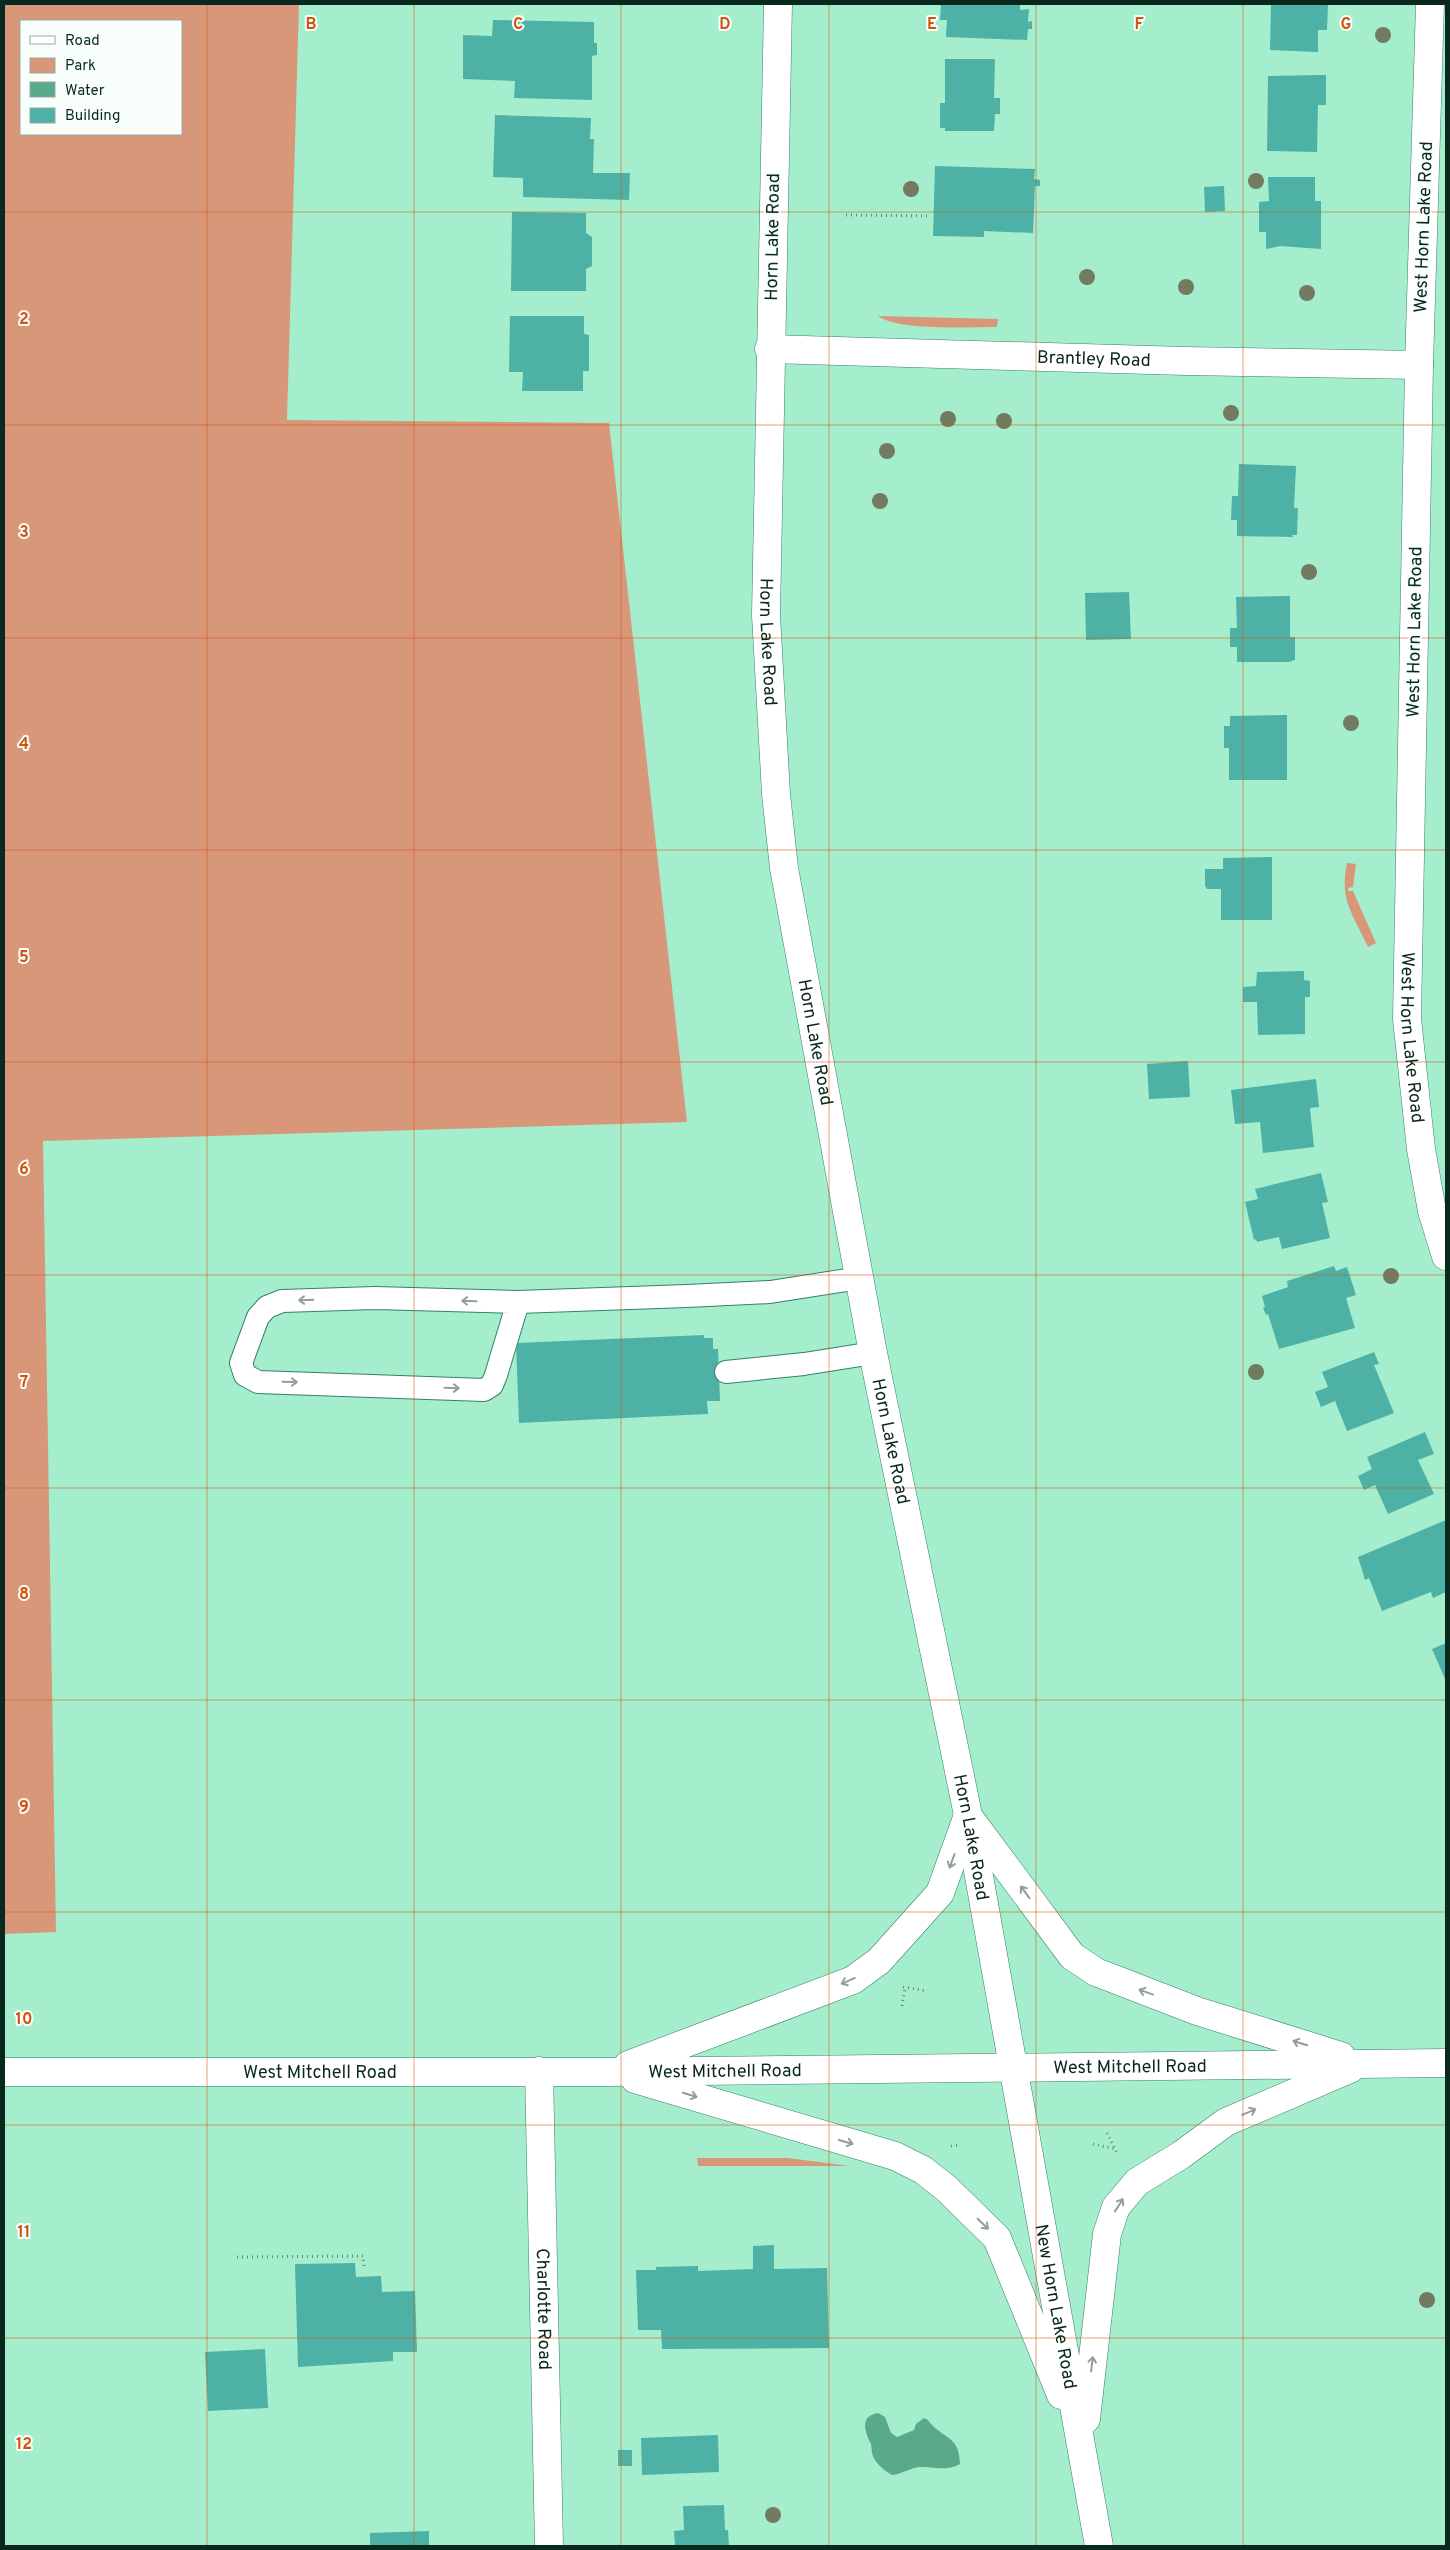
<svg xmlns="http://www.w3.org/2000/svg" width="1450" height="2550" font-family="Overpass,sans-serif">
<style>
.green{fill:#d89779;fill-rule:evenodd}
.water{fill:#58aa89}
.building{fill:#4eb1a6}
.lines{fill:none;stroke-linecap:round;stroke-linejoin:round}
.service-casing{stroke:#378065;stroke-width:24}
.minor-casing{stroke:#378065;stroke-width:29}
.secondary-casing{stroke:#378065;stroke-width:29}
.path{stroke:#5b907a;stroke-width:3;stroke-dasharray:1 4;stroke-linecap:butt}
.service{stroke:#fff;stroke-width:22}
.minor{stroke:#fff;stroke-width:28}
.secondary{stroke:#fff;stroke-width:28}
.tree{fill:#727b5f}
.oneway{stroke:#919f9a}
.grid{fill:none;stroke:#d2540e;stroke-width:1;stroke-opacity:0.55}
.labels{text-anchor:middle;stroke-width:4;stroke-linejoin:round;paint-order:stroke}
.street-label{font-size:18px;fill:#0a291e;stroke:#f7fefb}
.grid-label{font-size:16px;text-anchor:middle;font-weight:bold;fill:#d2540e;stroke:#f7fefb;stroke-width:4;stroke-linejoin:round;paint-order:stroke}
</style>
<rect width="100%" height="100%" fill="#a4eece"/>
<g class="green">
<path d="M4,4H299L287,420L609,423L687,1122L43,1141L56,1932L4,1934ZM21,21H181V134H21Z"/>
<path d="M878,316L998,319L997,327C970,327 899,331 878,316Z"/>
<path d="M1347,863L1356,864L1353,887L1348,888V891H1353L1376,943L1368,947C1353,914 1339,900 1347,863Z"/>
<path d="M697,2158H788L849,2166H698Z"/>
</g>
<path class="water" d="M878,2413L885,2417L891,2433L897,2437L914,2430L916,2424L924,2418C929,2420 929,2422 933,2426C948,2440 959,2438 960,2464C947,2472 934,2466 920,2467C910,2468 902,2474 892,2475C886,2472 875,2463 873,2456C871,2452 872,2448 871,2444C865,2432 859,2416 878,2413Z"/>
<g class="building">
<path d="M941,4H1020V10L1029,9L1028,22L1032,21V29H1028L1027,40L946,37L947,20H940Z"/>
<path d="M1271,4H1328L1327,30H1318V52L1270,50Z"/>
<path d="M493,20L594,22V43H597V55L592,56V100L514,98L515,81L463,79V35L492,36Z"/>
<path d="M945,59H995L994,98H1000V114H995L994,131H945V128H940V103H945Z"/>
<path d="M1318,75H1326V105H1318L1317,152L1267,151L1268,76Z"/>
<path d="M495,115L591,118L590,139H594L593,173H630L629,200L523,197V178L493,177Z"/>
<path d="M935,166L1035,169L1034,179L1040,180V186H1035L1033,233L984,231V237L933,236Z"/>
<path d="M1268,177H1315V201H1321V249L1280,246L1266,249V232H1259V202L1269,201Z"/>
<path d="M1224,186L1225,211L1205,212L1204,187Z"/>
<path d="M512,212L586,213V233L592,237V266L586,269V291H511Z"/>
<path d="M510,316H584V334L589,335V371H583V391H522L523,372H509Z"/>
<path d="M1239,464L1296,466L1294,508H1298L1297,535H1292L1293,537L1237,536V520H1231L1232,496H1238Z"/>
<path d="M1129,592L1131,639L1086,640L1085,593Z"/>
<path d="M1290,596V637H1295V660L1289,662H1237V647H1230V628H1237L1236,597Z"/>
<path d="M1287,715V780H1229V748H1224V726H1230V716Z"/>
<path d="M1272,857V920H1221V889H1207L1205,886V869H1223V858Z"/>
<path d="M1304,971V980L1310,981V997H1305V1034L1258,1035L1257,1002H1243V987L1256,986L1257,972Z"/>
<path d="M1188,1061L1190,1097L1149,1099L1147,1064Z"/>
<path d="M1316,1079L1319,1107L1310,1108L1314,1147L1263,1153L1260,1122L1235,1124L1231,1090Z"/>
<path d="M1321,1173L1328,1202L1322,1203L1330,1238L1282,1249L1279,1237L1257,1242L1256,1239L1254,1240L1245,1202L1258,1199L1255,1189Z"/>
<path d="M1334,1266L1336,1271L1347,1267L1356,1295L1346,1298L1355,1328L1279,1349L1268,1314L1266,1315L1263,1308L1265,1307L1262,1296L1288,1287L1287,1281Z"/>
<path d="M704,1335V1338H713V1349H718L720,1401H707L708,1414L519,1423L516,1343Z"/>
<path d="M1374,1352L1379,1364L1374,1365L1394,1413L1347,1431L1335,1401L1321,1407L1315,1392L1328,1387L1322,1372Z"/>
<path d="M1425,1432L1434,1454L1418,1460L1434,1494L1388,1514L1375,1485L1364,1490L1358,1476L1372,1469L1367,1457Z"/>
<path d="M1446,1520V1592L1433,1598L1431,1592L1382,1611L1369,1578L1365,1580L1358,1557Z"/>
<path d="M1446,1643V1678L1445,1679L1432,1649Z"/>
<path d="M774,2245V2269L827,2268L829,2348L662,2349L661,2330H638L636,2270H656V2267L698,2266V2271L753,2269V2246Z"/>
<path d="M355,2263L356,2277L381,2276L382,2292L415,2291L417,2352H393V2361L298,2367L295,2264Z"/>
<path d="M265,2349L268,2408L208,2411L205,2352Z"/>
<path d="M718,2435L719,2472L642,2475L641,2438Z"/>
<rect x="618" y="2450" width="14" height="16"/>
<path d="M724,2505L725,2530H728L729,2546H675L674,2531L684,2530L683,2506Z"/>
<path d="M429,2531V2546H370V2533Z"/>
</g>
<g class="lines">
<g class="service-casing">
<g id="service">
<path d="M518,1302L496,1375L492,1385L484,1390L258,1382L245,1375L241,1363L258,1317L267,1307L282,1301L375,1298L518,1302L687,1296L770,1292L860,1278"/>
<path d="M726,1372L804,1364L873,1353"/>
</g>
</g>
<g class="minor-casing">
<g id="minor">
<path id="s1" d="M1430,4L1419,365L1407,1019L1421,1149L1432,1211L1446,1256"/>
<path id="s2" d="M769,349L1185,361L1419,365"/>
<path id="s3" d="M539,2071L549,2546"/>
</g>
</g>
<g class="secondary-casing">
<g id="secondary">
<path id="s4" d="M778,4L766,615L776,794L784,868L873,1353L968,1815L1099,2546"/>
<path d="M971,1820L1072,1956L1096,1972L1197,2011L1341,2056"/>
<path d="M628,2065L853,1980L879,1961L940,1893L967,1818"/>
<path id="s5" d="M4,2072H610L1446,2063"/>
<path d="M635,2079L895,2156L923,2170L947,2189L997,2238L1061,2395"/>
<path d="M1086,2419L1107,2234L1116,2207L1137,2182L1181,2155L1226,2122L1350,2069"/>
</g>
</g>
<g class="path">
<path d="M846,215L928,216"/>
<path d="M903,1987L927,1991"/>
<path d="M902,2006L905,1988"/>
<path d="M1107,2133L1117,2153"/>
<path d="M1093,2144L1115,2149"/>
<path d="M951,2146L961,2145"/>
<path d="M237,2257L363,2256L364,2269"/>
</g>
<use href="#service" class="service"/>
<use href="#minor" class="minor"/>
<use href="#secondary" class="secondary"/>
</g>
<g class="tree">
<circle cx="1383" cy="35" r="8"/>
<circle cx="1256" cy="181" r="8"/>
<circle cx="911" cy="189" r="8"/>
<circle cx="1087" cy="277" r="8"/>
<circle cx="1186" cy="287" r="8"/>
<circle cx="1307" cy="293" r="8"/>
<circle cx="1231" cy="413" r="8"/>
<circle cx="948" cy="419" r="8"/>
<circle cx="1004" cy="421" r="8"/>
<circle cx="887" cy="451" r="8"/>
<circle cx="880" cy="501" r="8"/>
<circle cx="1309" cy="572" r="8"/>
<circle cx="1351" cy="723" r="8"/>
<circle cx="1391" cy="1276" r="8"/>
<circle cx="1256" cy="1372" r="8"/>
<circle cx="1427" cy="2300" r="8"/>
<circle cx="773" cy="2515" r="8"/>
</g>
<defs><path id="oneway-shaft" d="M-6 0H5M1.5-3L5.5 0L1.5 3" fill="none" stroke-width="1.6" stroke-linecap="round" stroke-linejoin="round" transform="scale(1.25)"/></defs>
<g class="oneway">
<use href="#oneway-shaft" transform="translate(306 1300) rotate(178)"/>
<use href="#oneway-shaft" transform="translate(469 1301) rotate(-178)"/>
<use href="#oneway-shaft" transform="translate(290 1382) rotate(1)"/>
<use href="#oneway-shaft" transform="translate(452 1388) rotate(2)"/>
<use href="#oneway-shaft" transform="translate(952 1861) rotate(110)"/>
<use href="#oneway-shaft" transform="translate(1025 1892) rotate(-126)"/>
<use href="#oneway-shaft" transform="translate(848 1981) rotate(156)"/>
<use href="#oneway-shaft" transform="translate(1146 1992) rotate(-160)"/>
<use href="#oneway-shaft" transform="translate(1300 2043) rotate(-163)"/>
<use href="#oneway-shaft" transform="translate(690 2095) rotate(17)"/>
<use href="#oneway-shaft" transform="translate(1249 2112) rotate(-23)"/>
<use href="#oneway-shaft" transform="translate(846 2142) rotate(16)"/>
<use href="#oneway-shaft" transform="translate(1119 2205) rotate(-58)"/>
<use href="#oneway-shaft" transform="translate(983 2224) rotate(44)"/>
<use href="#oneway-shaft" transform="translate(1092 2364) rotate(-83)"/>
</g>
<path class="grid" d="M207,4V2546M414,4V2546M621,4V2546M829,4V2546M1036,4V2546M1243,4V2546M4,212H1446M4,425H1446M4,638H1446M4,850H1446M4,1062H1446M4,1275H1446M4,1488H1446M4,1700H1446M4,1912H1446M4,2125H1446M4,2338H1446"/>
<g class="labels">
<g class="street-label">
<text transform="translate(1423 227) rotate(-88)" y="6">West Horn Lake Road</text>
<text transform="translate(772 237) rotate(-89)" y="6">Horn Lake Road</text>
<text dy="6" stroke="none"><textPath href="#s2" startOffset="325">Brantley Road</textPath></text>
<text transform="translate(1414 632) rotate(-89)" y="6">West Horn Lake Road</text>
<text dy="6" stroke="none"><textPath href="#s4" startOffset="638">Horn Lake Road</textPath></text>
<text dy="6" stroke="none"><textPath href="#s1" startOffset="1034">West Horn Lake Road</textPath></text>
<text dy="6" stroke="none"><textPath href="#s4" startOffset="1042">Horn Lake Road</textPath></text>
<text dy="6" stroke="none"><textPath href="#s4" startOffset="1448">Horn Lake Road</textPath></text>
<text dy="6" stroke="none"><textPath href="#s4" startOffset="1852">Horn Lake Road</textPath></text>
<text dy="6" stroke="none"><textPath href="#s5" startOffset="1126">West Mitchell Road</textPath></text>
<text dy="6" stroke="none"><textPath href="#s5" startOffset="721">West Mitchell Road</textPath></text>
<text dy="6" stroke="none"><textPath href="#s5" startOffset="316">West Mitchell Road</textPath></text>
<text dy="6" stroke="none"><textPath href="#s4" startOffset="2329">New Horn Lake Road</textPath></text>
<text dy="6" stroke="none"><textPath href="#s3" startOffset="238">Charlotte Road</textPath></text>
</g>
</g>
<g class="grid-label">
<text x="311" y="29">B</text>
<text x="518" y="29">C</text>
<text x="725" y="29">D</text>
<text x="932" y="29">E</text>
<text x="1139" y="29">F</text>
<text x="1346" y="29">G</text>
<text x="24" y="324">2</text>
<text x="24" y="537">3</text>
<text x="24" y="749">4</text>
<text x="24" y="962">5</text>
<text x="24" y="1174">6</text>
<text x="24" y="1387">7</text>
<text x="24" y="1599">8</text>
<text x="24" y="1812">9</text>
<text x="24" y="2024">10</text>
<text x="24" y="2237">11</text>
<text x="24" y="2449">12</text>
</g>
<rect width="1450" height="2550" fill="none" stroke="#0a291e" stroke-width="10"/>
<rect x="20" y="20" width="162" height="115" fill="#f7fefb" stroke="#98a9a3"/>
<rect x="30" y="36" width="25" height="8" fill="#ffffff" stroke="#98a9a3"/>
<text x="65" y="45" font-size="15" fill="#0a291e">Road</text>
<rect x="30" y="58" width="25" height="15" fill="#d89779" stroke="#98a9a3"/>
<text x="65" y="70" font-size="15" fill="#0a291e">Park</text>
<rect x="30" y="82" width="25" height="15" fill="#58aa89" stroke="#98a9a3"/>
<text x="65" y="95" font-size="15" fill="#0a291e">Water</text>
<rect x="30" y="108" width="25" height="15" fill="#4eb1a6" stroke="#98a9a3"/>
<text x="65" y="120" font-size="15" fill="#0a291e">Building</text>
</svg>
